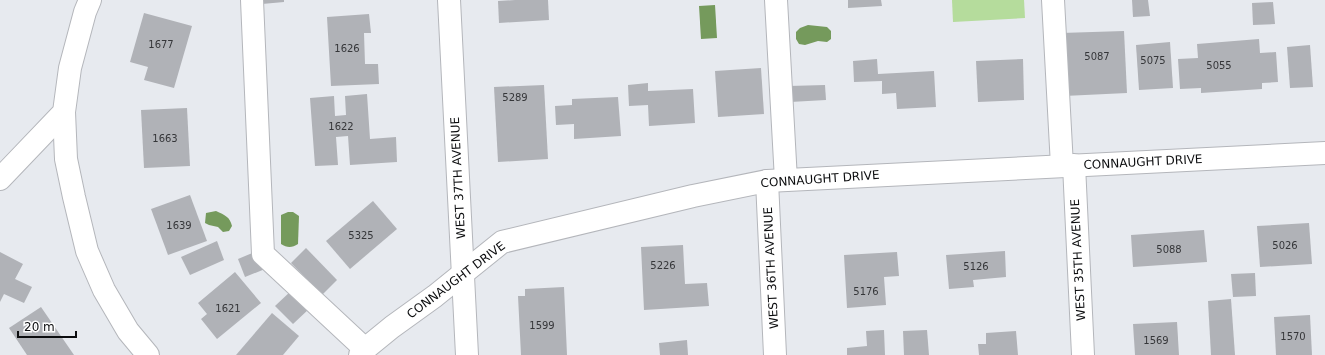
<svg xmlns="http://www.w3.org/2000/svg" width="1325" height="355" font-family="'DejaVu Sans',sans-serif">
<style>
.green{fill:#b5dc9c}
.water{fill:#759a5c}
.building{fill:#b0b2b7}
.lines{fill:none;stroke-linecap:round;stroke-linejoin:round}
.minor-casing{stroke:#b4b6bb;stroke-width:24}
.minor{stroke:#fff;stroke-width:22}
.labels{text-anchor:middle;stroke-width:4;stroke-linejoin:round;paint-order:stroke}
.number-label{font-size:10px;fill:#353639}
.street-label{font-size:12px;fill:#0c0d0f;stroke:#fff}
</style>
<rect width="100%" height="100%" fill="#e7eaef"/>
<path class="green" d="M952,0H1024L1025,18L953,22Z"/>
<g class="water">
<path d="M715,5L717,38L701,39L699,6Z"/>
<path d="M808,25L827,27L831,31V39L827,42L818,41L805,45L799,44L796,39V32L800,28Z"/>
<path d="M216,211C225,215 230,217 232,226L229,231L223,232L218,227L209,225L205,223L206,213Z"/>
<path d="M288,212H293L299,216L298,244C292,248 287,248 281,244V215Z"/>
</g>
<g class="building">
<path d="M262,0H284V2L262,4Z"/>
<path d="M515,0H548L549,20L499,23L498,1Z"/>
<path d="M848,0H881L882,6L848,8Z"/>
<path d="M1132,0H1148L1150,16L1133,17Z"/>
<path d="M1273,2L1275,24L1253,25L1252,3Z"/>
<path d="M144,13L192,26L174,88L144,80L148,67L130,62Z"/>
<path d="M369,14L371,33H364L365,64H378L379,84L331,86L327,17Z"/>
<path d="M1124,31L1127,93L1064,96L1061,33Z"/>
<path d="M1259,39L1260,53L1276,52L1278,82L1262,83V89L1201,93V88L1180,89L1178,59L1198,58L1197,44Z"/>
<path d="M1170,42L1173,88L1139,90L1136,45Z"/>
<path d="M1310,45L1313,87L1290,88L1287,47Z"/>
<path d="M877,59L878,74L934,71L936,107L897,109L896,93L882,94V81L854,82L853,61Z"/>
<path d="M1023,59L1024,100L978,102L976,61Z"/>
<path d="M761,68L764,114L718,117L715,71Z"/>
<path d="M648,83V91L693,89L695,123L649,126L648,105L629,106L628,85Z"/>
<path d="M544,85L548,159L498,162L494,87Z"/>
<path d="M825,85L826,100L790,102L789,86Z"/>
<path d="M367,94L370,139L396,137L397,162L350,165L348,136L336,137L338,165L315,166L310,98L334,96L335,116L346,115L345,96Z"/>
<path d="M618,97L621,136L574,139V124L556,125L555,106L572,105V99Z"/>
<path d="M187,108L190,166L144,168L141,110Z"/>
<path d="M190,195L207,241L168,255L151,209Z"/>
<path d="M373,201L397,229L350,269L326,241Z"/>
<path d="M1309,223L1312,264L1260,267L1257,226Z"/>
<path d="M1204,230L1207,262L1133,267L1131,235Z"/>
<path d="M217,241L224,260L190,275L181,257Z"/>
<path d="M683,245L685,284L707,283L709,306L644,310L641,247Z"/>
<path d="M306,248L337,280L322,295L291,263Z"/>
<path d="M257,251L265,269L245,277L238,259Z"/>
<path d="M1005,251L1006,277L973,280L974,287L949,289L946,255Z"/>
<path d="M0,252L23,264L15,279L32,287L24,303L4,294L0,302Z"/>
<path d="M897,252L899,276L884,277L886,305L847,308L844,255Z"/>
<path d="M235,272L261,303L217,339L201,319L207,314L198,303Z"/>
<path d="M1255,273L1256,296L1233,297L1231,274Z"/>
<path d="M564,287L567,355H521L518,296H525V289Z"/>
<path d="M292,290L310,308L293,324L275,306Z"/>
<path d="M1231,299L1235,355H1211L1208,301Z"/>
<path d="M41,307L74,355H27L9,328Z"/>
<path d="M272,313L299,336L283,355H236Z"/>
<path d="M1310,315L1312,355H1276L1274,317Z"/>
<path d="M1177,322L1179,355H1135L1133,324Z"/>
<path d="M884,330L885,355H847V348L867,346L866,331Z"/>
<path d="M927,330L929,355H904L903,331Z"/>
<path d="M1016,331L1018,355H979L978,344H986V333Z"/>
<path d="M687,340L688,355H660L659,343Z"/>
</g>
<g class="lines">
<g class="minor-casing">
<g id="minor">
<path d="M252,0L263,254L365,349"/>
<path d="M449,0L467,355"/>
<path d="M776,0L786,180"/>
<path d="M1053,0L1062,166"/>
<path d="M64,112L66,159L74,197L87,251L104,290L128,331L148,355"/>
<path d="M1074,165L1083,355"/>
<path d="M0,179L64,112L70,68L85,12L90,0"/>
<path d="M767,181L775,355"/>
<path d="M360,355L365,349L392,327L435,296L502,242L693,196L767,181L1325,153"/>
</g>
</g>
<use href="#minor" class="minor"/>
</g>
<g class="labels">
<g class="number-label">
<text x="161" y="48">1677</text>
<text x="347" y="52">1626</text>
<text x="1097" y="60">5087</text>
<text x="1153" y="64">5075</text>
<text x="1219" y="69">5055</text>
<text x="515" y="101">5289</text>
<text x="341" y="130">1622</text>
<text x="165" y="142">1663</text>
<text x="179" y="229">1639</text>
<text x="361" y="239">5325</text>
<text x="1285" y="249">5026</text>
<text x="1169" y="253">5088</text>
<text x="663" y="269">5226</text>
<text x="976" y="270">5126</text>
<text x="866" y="295">5176</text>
<text x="228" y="312">1621</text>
<text x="542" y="329">1599</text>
<text x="1293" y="340">1570</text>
<text x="1156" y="344">1569</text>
</g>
<g class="street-label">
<text transform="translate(1143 162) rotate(-3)" y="4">CONNAUGHT DRIVE</text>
<text transform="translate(458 178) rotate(-93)" y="4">WEST 37TH AVENUE</text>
<text transform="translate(820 179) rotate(-4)" y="4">CONNAUGHT DRIVE</text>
<text transform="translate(1078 260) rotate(-93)" y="4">WEST 35TH AVENUE</text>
<text transform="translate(771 268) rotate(-93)" y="4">WEST 36TH AVENUE</text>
<text transform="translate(456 280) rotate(-37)" y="4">CONNAUGHT DRIVE</text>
</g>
</g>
<path d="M18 331v6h58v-6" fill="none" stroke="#0c0d0f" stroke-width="2"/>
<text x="24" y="331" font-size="12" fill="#0c0d0f" stroke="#ffffff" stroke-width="3" paint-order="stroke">20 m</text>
</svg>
